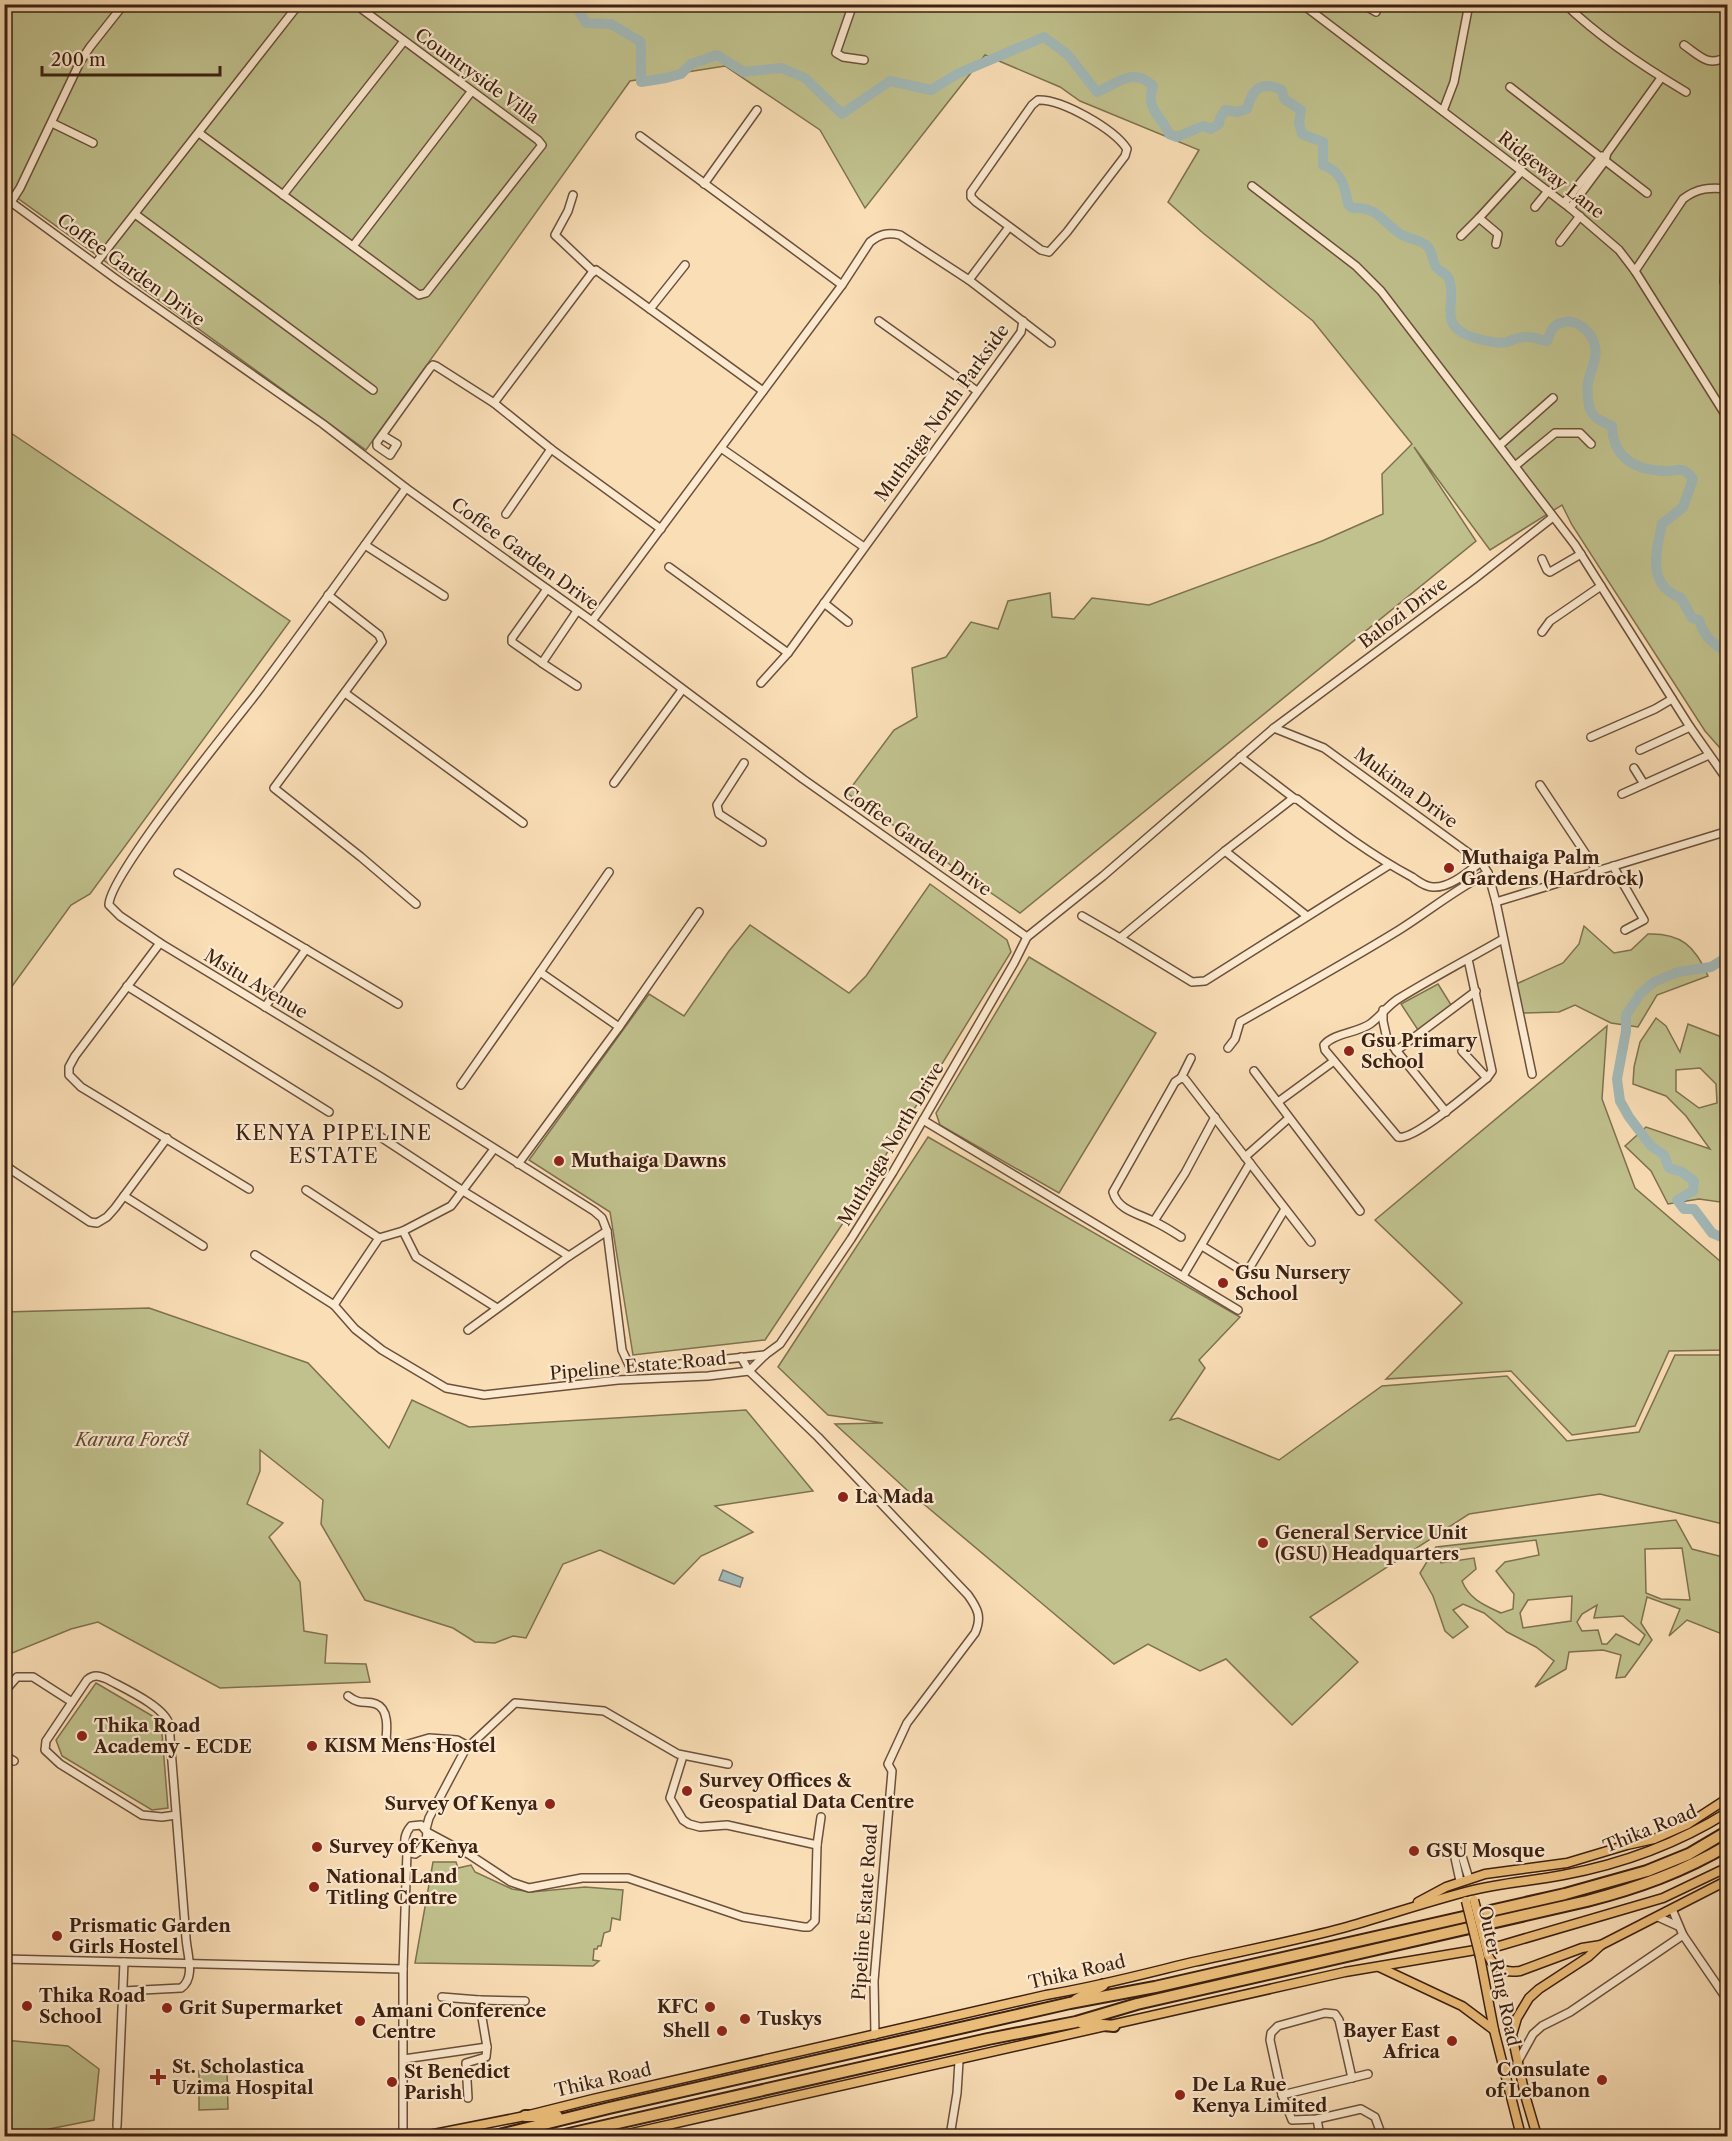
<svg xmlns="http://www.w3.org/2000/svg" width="1732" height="2141" font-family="'Libre Caslon Text',serif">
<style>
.green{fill:#c0c18d;stroke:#7e7150;stroke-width:1.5;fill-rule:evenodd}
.water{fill:#a2b9b8;stroke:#7a7c76;stroke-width:1.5}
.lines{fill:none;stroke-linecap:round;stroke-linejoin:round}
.river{stroke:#a2b9b8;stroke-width:10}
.minor-casing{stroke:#6c503b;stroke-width:10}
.major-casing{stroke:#3d2112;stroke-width:11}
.highway-casing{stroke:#3d2112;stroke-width:14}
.minor{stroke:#fcead0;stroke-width:7}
.major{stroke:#edbf7b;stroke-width:8}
.highway{stroke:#edbf7b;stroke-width:10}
.major-bridge-casing{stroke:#3d2112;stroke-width:11;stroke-linecap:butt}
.major-bridge{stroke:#edbf7b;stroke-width:8}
.poi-dot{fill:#8f2418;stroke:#fcead0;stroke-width:2}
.labels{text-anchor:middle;stroke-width:4.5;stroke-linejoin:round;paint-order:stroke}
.street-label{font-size:18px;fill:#3d2112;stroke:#fcead0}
.poi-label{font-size:18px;font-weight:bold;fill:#3d2112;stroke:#fcead0;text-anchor:start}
.park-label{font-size:18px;font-style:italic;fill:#5e4931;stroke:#fcead0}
.neighbourhood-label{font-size:20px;letter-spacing:1.5px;fill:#3d2112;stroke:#fcead0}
</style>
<rect width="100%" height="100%" fill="#fadeb6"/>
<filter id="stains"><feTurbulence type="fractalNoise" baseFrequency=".00333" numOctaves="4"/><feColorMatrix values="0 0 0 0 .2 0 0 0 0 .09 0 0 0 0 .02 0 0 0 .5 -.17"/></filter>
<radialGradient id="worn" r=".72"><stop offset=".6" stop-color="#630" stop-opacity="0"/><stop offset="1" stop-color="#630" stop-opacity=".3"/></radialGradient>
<g class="green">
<path d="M4,5H1727V756L1705,731L1572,525L1562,505L1490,550L1414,447L1476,541L1020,913L847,793L894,730L917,717L912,668L946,657L971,622L998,629L1008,601L1050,593L1052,617L1074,619L1092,598L1149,605L1322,541L1383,514L1382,474L1412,444L1313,321L1203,233L1168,202L1199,150L1080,101L1060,87L985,55L865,208L820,130L725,66L630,81L366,450L5,189Z"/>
<path d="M5,429L290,621L90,894L71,905L5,996Z"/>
<path d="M930,884L1007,940L1011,952L853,1208L765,1340L633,1355L610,1212L529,1160L649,994L684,1016L729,951L750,925L849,993L866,976Z"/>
<path d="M1584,926L1614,953L1631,950L1648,934C1681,933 1695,946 1708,976L1657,995L1638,1027L1611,1023L1575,1005L1559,1012L1521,1013L1514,985L1563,963L1579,944Z"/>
<path d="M1029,957L1156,1033L1059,1193L940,1125L936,1113Z"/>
<path d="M1438,984L1453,1008L1420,1033L1401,1004Z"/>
<path d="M1656,1018L1666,1026L1680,1052L1688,1024L1719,1036L1727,1044V1203L1699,1199L1668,1204L1651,1171L1625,1146L1646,1127L1710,1149L1686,1116L1666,1096L1633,1084L1634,1067L1640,1042ZM1700,1068L1716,1084L1717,1103L1699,1108L1676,1091V1070Z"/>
<path d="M1607,1026L1602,1099L1635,1188L1727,1267V1350L1669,1351L1635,1426L1572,1435L1511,1371L1386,1379L1462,1303L1375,1220Z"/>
<path d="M928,1137L1240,1317L1199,1360L1205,1368L1170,1420L1178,1418L1279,1460L1382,1386L1507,1376L1567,1441L1639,1432L1675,1355H1727V1525L1600,1494L1469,1514L1310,1617L1358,1662L1292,1725L1226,1659L1200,1671L1148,1644L1114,1664L907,1490L835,1424L883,1423L828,1415L778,1367Z"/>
<path d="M149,1308L308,1363L389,1448L412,1400L469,1427L746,1410L813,1491L715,1506L753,1532L701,1556L674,1584L600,1550L563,1564L526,1638L513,1636L495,1643L475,1642L453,1628L365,1600L321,1524L323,1500L260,1450V1471L247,1504L283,1523L269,1537L300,1582L304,1631L327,1635L325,1663L366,1664L370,1682L220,1688L98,1622L71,1629L5,1656V1312Z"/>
<path d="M1676,1520L1692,1549L1727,1558V1636L1687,1620L1669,1636L1680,1609L1647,1597L1641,1623L1652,1640L1625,1677L1616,1678L1621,1655L1603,1650L1569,1652L1566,1669L1535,1687L1554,1661L1536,1647L1507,1632L1484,1613L1463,1604L1453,1610L1468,1627L1453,1638L1445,1631L1433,1596L1420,1573L1436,1547ZM1536,1540L1539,1555L1505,1562L1496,1571L1514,1594L1513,1609L1501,1613C1484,1605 1469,1599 1462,1581L1476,1569L1474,1558L1441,1563L1440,1552ZM1682,1548L1690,1600L1661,1599L1646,1593L1645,1549ZM1572,1596L1571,1621L1523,1628L1520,1613L1528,1600ZM1597,1605L1594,1618L1623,1616L1645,1635L1639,1645L1616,1634L1607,1644H1602L1598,1630L1582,1631L1577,1622L1582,1614Z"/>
<path d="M96,1683L161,1721L168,1808L152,1810L62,1756L56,1740Z"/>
<path d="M433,1862H456L458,1868L471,1865L475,1872L512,1889L531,1892L585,1887L623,1890L620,1920L612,1918L610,1931L604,1933L601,1946H598L597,1949H594L593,1960L599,1961L593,1966L415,1963Z"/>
<path d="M4,2040L68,2046L99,2069L94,2120L14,2136H5Z"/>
<path d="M227,2070L228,2109L199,2110V2071Z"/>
</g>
<path class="water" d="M723,1570L743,1578L740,1587L719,1580Z"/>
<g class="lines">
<g class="river">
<path d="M570,4L578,9L586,23L611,24L641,42V82L666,78L681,74L691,64L717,55L744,72L781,68L805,78L842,114L890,81L931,90L957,74L1044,37L1068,55L1097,92C1117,84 1134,66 1153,86C1145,111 1161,114 1169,134L1177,137L1203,126L1211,129L1219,124L1220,118L1225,110L1237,112L1247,109C1252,89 1261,80 1282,90L1284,99L1301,110L1299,123L1302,134L1323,142V165C1341,171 1345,186 1348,204L1352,208C1379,207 1380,220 1399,233C1407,239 1420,239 1427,246C1433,251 1432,261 1436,267C1440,272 1446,273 1449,279C1457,298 1440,321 1463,333C1472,338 1498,345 1507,342C1513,340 1518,337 1525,337C1532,336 1540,340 1547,341C1550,334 1552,325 1561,323C1576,317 1592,332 1595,346C1598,358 1590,371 1588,383C1587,389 1588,400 1589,406C1592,419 1602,421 1612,426C1613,459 1637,471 1668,471C1672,471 1678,469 1682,470C1687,471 1690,475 1693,479L1683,507L1662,524C1656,553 1646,584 1681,598L1692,618L1699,620C1704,636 1712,644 1728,652"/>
<path d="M1728,959H1724L1711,967L1678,972L1654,982L1641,993L1626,1015V1031L1617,1079L1620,1101L1629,1117L1651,1146L1664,1155L1669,1168L1682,1172L1694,1181L1693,1191L1677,1200L1684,1209H1694L1712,1233L1728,1240"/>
</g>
<g class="minor-casing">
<g id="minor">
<path d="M853,4L836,53L843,57L864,60"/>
<path d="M1302,4L1570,208L1619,250L1635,271L1728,419"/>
<path d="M1362,4L1376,12"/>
<path d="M1565,4C1600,38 1644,67 1686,92"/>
<path d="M1684,45C1700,56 1708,68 1728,56"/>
<path d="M1510,87L1647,193"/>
<path d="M1038,100C1062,99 1114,129 1127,149L1125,156L1067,232L1049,252L1041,250L976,202L971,197V192L1032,105Z"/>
<path d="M1443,111L1454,82L1469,4"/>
<path d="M52,123L93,143"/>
<path d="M199,133L419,295L426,293L542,145L538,140L355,4"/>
<path d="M640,136L842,285"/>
<path d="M704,184L757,110"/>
<path d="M1252,186L1356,266L1381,291L1575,545L1690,727L1728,781"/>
<path d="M283,195L404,41"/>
<path d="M573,195L568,211L555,235L593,271"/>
<path d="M4,197L116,279L323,424L406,488L592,621L803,779L1027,937"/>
<path d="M1564,203L1602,156"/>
<path d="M1535,207L1548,191"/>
<path d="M1570,208L1605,161L1607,153L1661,78"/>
<path d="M4,213L20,188L80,62L90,47L124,4"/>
<path d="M135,214L373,390"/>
<path d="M1461,236L1479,218"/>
<path d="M1560,242L1580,216"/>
<path d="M1496,244L1498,234L1479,218L1522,171"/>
<path d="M353,246L471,92"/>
<path d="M96,263L299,4"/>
<path d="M1635,271L1683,199C1697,188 1710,187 1728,189"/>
<path d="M969,280L1009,227"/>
<path d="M1724,282L1728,217"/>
<path d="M650,309L685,265"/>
<path d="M879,321L977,391"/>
<path d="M494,403L591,274L596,270L763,391"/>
<path d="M382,435L397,444L390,455L377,446V442L430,368L433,365L436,366L494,403L551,449L661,529"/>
<path d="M1500,445L1553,398"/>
<path d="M721,448L864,547"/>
<path d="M1515,466L1555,433H1580L1591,444"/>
<path d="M406,488C356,557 307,626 256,694C231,726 108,877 109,905L120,916L160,943L381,1077L594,1211L602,1218L607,1231L622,1350L629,1365L651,1367L765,1355"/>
<path d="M506,514L551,449"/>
<path d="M365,545L444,596"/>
<path d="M1542,559L1547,570L1550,572L1581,554"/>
<path d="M669,567L788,653"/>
<path d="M547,589L512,638V642L542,663L577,611"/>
<path d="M328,595L379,635L382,642L274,788L361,857L416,904"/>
<path d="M824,603L848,622"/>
<path d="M592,621L842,285L870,242C880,234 888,232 900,235L969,280L1051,343"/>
<path d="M1542,632L1550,621L1601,586"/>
<path d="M542,663L577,686"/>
<path d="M761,683L788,653L1021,332L1023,321"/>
<path d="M345,693L523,823"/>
<path d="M1274,728L1324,748L1481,862L1488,873L1496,902L1532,1074"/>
<path d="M1591,737L1655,709L1672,699"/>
<path d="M1640,750L1690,727"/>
<path d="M1240,757L1295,799"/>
<path d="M744,763L717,805L719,814L762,842"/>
<path d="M1634,768L1644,784"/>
<path d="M614,783L682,690"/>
<path d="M1540,785L1597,871"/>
<path d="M1622,794L1709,755"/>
<path d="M1225,851L1307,916"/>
<path d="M1613,866L1644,920L1625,930"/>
<path d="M609,872L540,972L619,1027"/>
<path d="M178,873L398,1004"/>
<path d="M1496,902L1728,831"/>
<path d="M1082,916L1120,938L1192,982L1205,981L1389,865"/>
<path d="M1120,938L1225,851L1292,799H1297C1334,827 1371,855 1412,877C1418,881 1425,887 1433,887C1450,888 1468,872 1481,862"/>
<path d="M160,943L75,1056L69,1067V1075L81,1087L249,1189"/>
<path d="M1468,959L1492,1071L1487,1078C1472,1090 1414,1141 1398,1137L1325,1050L1324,1045C1334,1033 1357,1033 1370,1024C1380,1017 1387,1006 1398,999C1432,978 1468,959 1503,939"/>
<path d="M127,986L329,1112"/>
<path d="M265,1007L306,949"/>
<path d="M1383,1010V1021L1387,1039L1446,1112"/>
<path d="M1228,1048L1235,1039L1240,1022C1293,992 1347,962 1399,930C1428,912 1458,887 1488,873"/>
<path d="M1396,1051L1476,991"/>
<path d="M1462,1051L1487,1078"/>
<path d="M1254,1071L1360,1211"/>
<path d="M1181,1078L1191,1058"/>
<path d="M461,1085L540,972"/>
<path d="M1278,1102L1334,1061"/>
<path d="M923,1120L1238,1310"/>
<path d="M367,1128L463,1191L569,1256"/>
<path d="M1245,1157L1289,1118"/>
<path d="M518,1164L619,1027L699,912"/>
<path d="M4,1165L90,1222L97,1223L107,1217L115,1208L167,1138"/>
<path d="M4,1178L10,1169"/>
<path d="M306,1190L379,1238"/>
<path d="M124,1196L203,1246"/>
<path d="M1154,1221L1185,1173L1215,1117"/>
<path d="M403,1231L416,1257L497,1308"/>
<path d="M1181,1237C1173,1232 1164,1226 1155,1222C1140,1214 1118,1211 1113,1192L1175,1082L1181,1078L1185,1079L1195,1092L1311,1242"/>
<path d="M1202,1246L1241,1270L1247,1272L1285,1209"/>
<path d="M255,1255L334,1305L355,1329L382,1350L446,1388L484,1395L618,1380L708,1376L749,1371"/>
<path d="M1183,1276L1250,1163"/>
<path d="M334,1305L379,1238L403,1231L451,1206L494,1149"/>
<path d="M468,1330L569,1256L607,1231"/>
<path d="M741,1357L749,1371L818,1437L968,1595C978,1609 982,1617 975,1633L907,1723L888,1764L892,1771L874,1981L875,2035"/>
<path d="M749,1371L765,1355L780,1344L851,1239L893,1172L1014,963L1027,937L1103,876L1274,728L1473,580L1553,517"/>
<path d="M4,1692L17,1677H33L72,1702"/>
<path d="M348,1696C361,1706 365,1700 376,1704C389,1709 387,1729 386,1740L391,1745L398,1747L429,1738L457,1740L470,1747"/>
<path d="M4,1755L14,1761"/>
<path d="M683,1756L670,1798L683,1820L689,1824L700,1827L727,1825L817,1845"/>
<path d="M421,1825L427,1832L426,1841L418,1852L415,1854L407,1852C403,1842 404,1834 411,1826Z"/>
<path d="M426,1829L429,1818L465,1750L515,1703L604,1711L678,1754L728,1764"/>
<path d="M427,1832L470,1855L511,1882L529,1888L582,1878H628L743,1917L804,1927H809L815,1921L817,1845L821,1817"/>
<path d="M1458,1851L1455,1858L1460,1881"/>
<path d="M1458,1851L1462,1856L1469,1879"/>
<path d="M1672,1909L1683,1935L1728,2001"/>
<path d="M1658,1917L1678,1926"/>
<path d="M4,1959L403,1969"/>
<path d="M123,1991L181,1988C196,1978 187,1954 186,1938L169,1724C164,1706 123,1688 107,1679C99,1676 94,1674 87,1680L46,1741L45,1750L60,1764L142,1815L162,1817L176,1815"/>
<path d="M442,1997L479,2000"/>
<path d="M404,2059L487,2047L479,2000L525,2001"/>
<path d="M1517,2063L1533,2034L1542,2026L1570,2012L1683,1935"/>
<path d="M1352,2078L1339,2020L1335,2014L1325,2013L1278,2026L1271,2033L1270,2040L1282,2095L1292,2120L1317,2119L1361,2109L1375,2117L1382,2136"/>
<path d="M1282,2095L1368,2074"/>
<path d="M468,2098L466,2063L486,2057L487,2047"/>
<path d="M1317,2119L1320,2136"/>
<path d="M117,2126L124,1962"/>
<path d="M403,2136V1969L407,1852"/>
<path d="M950,2136L957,2093L959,2061"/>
</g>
</g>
<g class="major-casing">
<g id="major">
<path d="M1418,1902L1446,1887L1485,1874L1567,1863L1627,1845L1654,1839L1688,1824L1728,1798"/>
<path d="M1488,1955C1494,1969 1506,1973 1520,1971L1582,1948L1601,1945L1728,1880"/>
<path d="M1480,1957L1494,2030L1521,2136"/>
<path d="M1379,1967L1462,2006L1494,2030"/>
<path d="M424,2136L525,2116L593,2099L1046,1995C1096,1987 1144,1974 1193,1962C1243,1951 1294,1941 1343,1928C1385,1916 1427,1902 1469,1891C1500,1883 1532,1881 1563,1875C1622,1864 1677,1844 1728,1812"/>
<path d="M619,2136L1345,1972L1499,1946L1663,1898L1728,1867"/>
<path d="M1537,2136L1525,2095L1512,2035L1517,2018L1529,1998L1539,1989L1588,1957L1601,1945"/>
</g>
</g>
<g class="highway-casing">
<g id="highway">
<path d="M1076,2000L1103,1985"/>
<path d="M1082,2023L1114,2026"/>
<path d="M525,2116H557"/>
<path d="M495,2136L609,2108L1070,2003L1155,1987L1565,1894L1647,1871L1689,1854L1728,1831"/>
<path d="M560,2136L988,2039L1076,2022L1137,2004L1587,1901C1637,1888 1683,1872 1728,1845"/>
</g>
</g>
<use href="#minor" class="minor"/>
<use href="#major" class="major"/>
<use href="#highway" class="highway"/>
<g class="major-bridge-casing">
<g id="major-bridge">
<path d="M1474,1900L1488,1955"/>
<path d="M1466,1901L1480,1957"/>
</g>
</g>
<use href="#major-bridge" class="major-bridge"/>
</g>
<g class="poi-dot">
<circle cx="1449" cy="868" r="6"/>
<circle cx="1349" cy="1051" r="6"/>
<circle cx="559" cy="1161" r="6"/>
<circle cx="1223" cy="1283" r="6"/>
<circle cx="843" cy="1497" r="6"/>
<circle cx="1263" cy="1543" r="6"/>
<circle cx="82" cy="1736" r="6"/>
<circle cx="312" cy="1746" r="6"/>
<circle cx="687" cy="1791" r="6"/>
<circle cx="550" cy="1804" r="6"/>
<circle cx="317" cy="1847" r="6"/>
<circle cx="1414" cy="1851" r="6"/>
<circle cx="314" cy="1887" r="6"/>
<circle cx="57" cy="1936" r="6"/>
<circle cx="27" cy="2006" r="6"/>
<circle cx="710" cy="2007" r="6"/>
<circle cx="167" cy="2008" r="6"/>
<circle cx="745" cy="2019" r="6"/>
<circle cx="360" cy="2021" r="6"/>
<circle cx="722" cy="2031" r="6"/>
<circle cx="1452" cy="2041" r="6"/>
<path d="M155 2068h6v6h6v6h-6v6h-6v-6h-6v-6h6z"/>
<circle cx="1602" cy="2080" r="6"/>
<circle cx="392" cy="2082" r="6"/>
<circle cx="1180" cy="2095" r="6"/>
</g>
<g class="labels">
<g class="street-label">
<text transform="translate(477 76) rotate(36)" y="6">Countryside Villa</text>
<text transform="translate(1551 175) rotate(38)" y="6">Ridgeway Lane</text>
<text transform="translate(131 270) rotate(36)" y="6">Coffee Garden Drive</text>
<text transform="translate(942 413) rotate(-54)" y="6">Muthaiga North Parkside</text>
<text transform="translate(525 554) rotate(36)" y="6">Coffee Garden Drive</text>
<text transform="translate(1403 613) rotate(-37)" y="6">Balozi Drive</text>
<text transform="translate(1406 788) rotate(36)" y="6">Mukima Drive</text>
<text transform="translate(917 841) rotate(35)" y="6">Coffee Garden Drive</text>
<text transform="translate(256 984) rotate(31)" y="6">Msitu Avenue</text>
<text transform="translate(891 1144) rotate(-59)" y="6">Muthaiga North Drive</text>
<text transform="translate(638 1366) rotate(-5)" y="6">Pipeline Estate Road</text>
<text transform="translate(1650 1829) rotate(-22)" y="6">Thika Road</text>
<text transform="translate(865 1912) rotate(-86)" y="6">Pipeline Estate Road</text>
<text transform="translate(1077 1972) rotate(-13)" y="6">Thika Road</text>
<text transform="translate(1499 1976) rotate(78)" y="6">Outer Ring Road</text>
<text transform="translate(603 2080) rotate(-13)" y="6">Thika Road</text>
</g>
<g class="poi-label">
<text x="1461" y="864">Muthaiga Palm<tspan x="1461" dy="21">Gardens (Hardrock)</tspan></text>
<text x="1361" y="1047">Gsu Primary<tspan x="1361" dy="21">School</tspan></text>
<text x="571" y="1167">Muthaiga Dawns</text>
<text x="1235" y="1279">Gsu Nursery<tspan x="1235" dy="21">School</tspan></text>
<text x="855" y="1503">La Mada</text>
<text x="1275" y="1539">General Service Unit<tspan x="1275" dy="21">(GSU) Headquarters</tspan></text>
<text x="94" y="1732">Thika Road<tspan x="94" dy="21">Academy - ECDE</tspan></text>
<text x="324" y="1752">KISM Mens Hostel</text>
<text x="699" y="1787">Survey Offices &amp;<tspan x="699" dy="21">Geospatial Data Centre</tspan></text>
<text x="538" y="1810" text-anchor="end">Survey Of Kenya</text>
<text x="329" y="1853">Survey of Kenya</text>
<text x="1426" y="1857">GSU Mosque</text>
<text x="326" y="1883">National Land<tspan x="326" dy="21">Titling Centre</tspan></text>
<text x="69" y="1932">Prismatic Garden<tspan x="69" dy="21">Girls Hostel</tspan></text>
<text x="39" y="2002">Thika Road<tspan x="39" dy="21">School</tspan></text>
<text x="698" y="2013" text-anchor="end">KFC</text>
<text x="179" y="2014">Grit Supermarket</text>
<text x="372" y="2017">Amani Conference<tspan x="372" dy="21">Centre</tspan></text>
<text x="757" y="2025">Tuskys</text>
<text x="710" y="2037" text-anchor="end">Shell</text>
<text x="1440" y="2037" text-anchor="end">Bayer East<tspan x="1440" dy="21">Africa</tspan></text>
<text x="172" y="2073">St. Scholastica<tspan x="172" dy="21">Uzima Hospital</tspan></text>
<text x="1590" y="2076" text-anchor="end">Consulate<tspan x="1590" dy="21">of Lebanon</tspan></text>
<text x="404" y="2078">St Benedict<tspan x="404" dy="21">Parish</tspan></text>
<text x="1192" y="2091">De La Rue<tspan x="1192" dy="21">Kenya Limited</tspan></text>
</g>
<g class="park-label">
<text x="132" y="1446">Karura Forest</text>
</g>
<g class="neighbourhood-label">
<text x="334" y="1140">KENYA PIPELINE<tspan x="334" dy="23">ESTATE</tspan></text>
</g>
</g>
<rect width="1732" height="2141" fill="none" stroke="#fadeb6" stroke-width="24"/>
<rect x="6" y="6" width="1720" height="2129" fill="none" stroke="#3d2112" stroke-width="3"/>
<rect x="12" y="12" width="1708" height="2117" fill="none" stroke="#3d2112" stroke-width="1.5"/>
<path d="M42 66v9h178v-9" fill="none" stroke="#3d2112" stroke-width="3"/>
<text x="51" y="66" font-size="18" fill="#3d2112" stroke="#fcead0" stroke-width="4.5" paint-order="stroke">200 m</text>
<rect width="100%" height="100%" filter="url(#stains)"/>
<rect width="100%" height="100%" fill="url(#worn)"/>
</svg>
